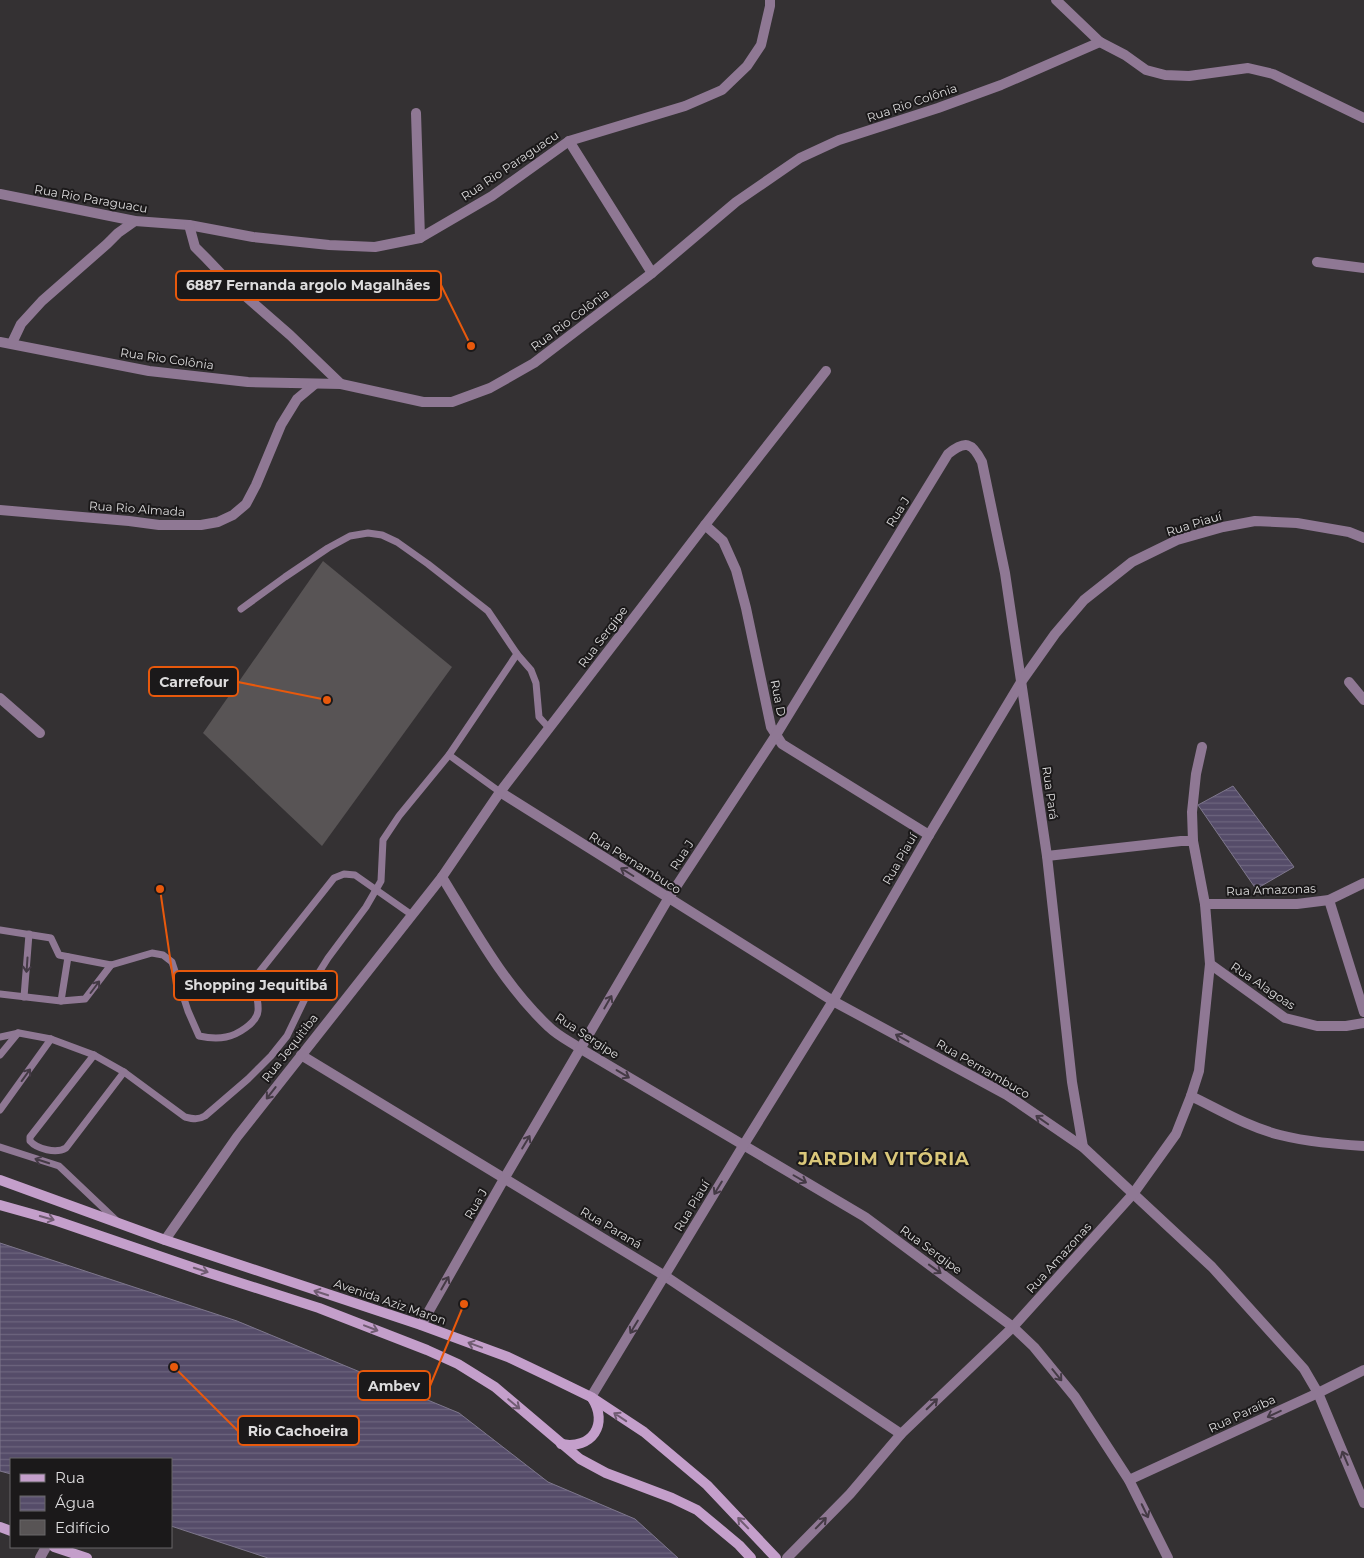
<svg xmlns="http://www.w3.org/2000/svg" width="1364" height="1558" font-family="Montserrat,sans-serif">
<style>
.water{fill:url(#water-rules);stroke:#7e778c}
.building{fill:#585455}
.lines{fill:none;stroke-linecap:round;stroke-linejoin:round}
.lane{stroke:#8f7894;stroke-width:7}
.street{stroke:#8f7894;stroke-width:10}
.secondary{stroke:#c49fcb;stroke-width:10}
.oneway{stroke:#443a45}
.oneway2{stroke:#705c72}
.labels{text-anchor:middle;stroke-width:4;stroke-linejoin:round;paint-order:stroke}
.street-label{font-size:12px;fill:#dddcdd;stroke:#1b191a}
.district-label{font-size:18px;font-weight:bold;letter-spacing:1px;fill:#dac77a;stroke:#1b191a}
.leader{fill:none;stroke:#e8590c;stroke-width:2}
.callout-dot{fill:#e8590c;stroke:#1b191a;stroke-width:2}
.callout{fill:#1b191a;stroke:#e8590c;stroke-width:2}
.callout-label{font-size:14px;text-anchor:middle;font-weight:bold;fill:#dddcdd}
</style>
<defs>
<pattern id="water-rules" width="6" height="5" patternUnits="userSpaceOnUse" patternTransform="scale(1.25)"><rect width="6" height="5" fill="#554c69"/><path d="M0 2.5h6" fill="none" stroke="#6d657e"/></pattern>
</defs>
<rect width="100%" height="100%" fill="#343133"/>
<g class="water">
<path d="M1233,786L1294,867L1256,889L1198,805Z"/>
<path d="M0,1243L237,1321L459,1413L548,1482L635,1519L678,1558H268L171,1526V1459H11V1474L0,1471Z"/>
</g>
<path class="building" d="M323,561L452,667L322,846L203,733Z"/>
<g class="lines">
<g class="lane">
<path d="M517,654L531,670L536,683L539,717L549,728"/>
<path d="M449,755L500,792"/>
<path d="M0,930L51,938L59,955L111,965L152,953L163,955L172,962L188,1011L199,1036C208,1038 217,1039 226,1037C237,1035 257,1023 258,1011C259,1001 255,989 253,980L334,878L344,874L355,875L412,915"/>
<path d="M0,994L61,1001L85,999L111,965"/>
<path d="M24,997L29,934"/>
<path d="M61,1001L68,957"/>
<path d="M0,1037L19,1033L51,1039L94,1055L124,1072L185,1117C193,1119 198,1120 205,1116L248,1079L271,1056L287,1036L313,982L328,958L366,907L381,881L383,840L399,816L449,755L517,654L488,611L428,564L397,542L382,535L368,533L350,536L328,548L285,577L241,609"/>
<path d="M0,1055L18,1033"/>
<path d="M94,1055L30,1137V1141C37,1149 56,1154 66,1148L124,1072"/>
<path d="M0,1110L51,1039"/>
<path d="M0,1147L59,1166L118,1222"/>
</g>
<g class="street">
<path d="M1056,0L1100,42L1125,55L1146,70L1165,75L1189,76L1248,68L1273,74L1364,118"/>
<path d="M416,113L420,238"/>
<path d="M569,141L652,273"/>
<path d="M0,194L135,221L189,225L253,237L329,245L375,247L420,238L492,196L569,141L685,106L722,90L747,66L761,45L770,6V0"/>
<path d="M189,225L195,247L206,258L227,280L290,335L341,384"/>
<path d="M1317,262L1364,268"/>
<path d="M0,342L149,371L248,382L341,384L423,402H452L490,388L534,363L652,273L736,202L800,158L839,140L938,108L1001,85L1100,42"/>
<path d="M12,343L21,324L42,301L107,244L118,233L135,221"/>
<path d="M0,510L129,521L159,525H201L218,522L233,515L246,504L256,485L281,425L297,399L315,384"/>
<path d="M705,525L723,541L736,570L746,608L771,727L782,744L929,835"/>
<path d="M1349,682L1364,700"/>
<path d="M0,698L40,733"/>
<path d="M500,792L833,1001L1007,1095L1083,1147L1212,1267L1304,1369L1318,1393L1364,1503"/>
<path d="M1047,856L1181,841H1193"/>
<path d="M442,877C474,929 504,985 549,1027C558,1036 571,1042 581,1049L865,1217L1013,1327L1034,1347L1075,1397L1129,1480L1168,1558"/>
<path d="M1329,900L1364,1012"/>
<path d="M1205,904H1297L1329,900L1364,883"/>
<path d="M1210,964L1285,1018L1317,1026H1346L1364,1023"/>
<path d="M301,1055L665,1276L901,1434"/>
<path d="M1191,1096C1220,1110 1248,1127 1280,1135C1308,1142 1335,1144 1364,1146"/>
<path d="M165,1240L237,1137L442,877L500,792L705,525L826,371"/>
<path d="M421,1325L504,1179L668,899L776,735L948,454C965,440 972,442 982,462L1005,573L1047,856L1072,1082L1083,1147"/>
<path d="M591,1397L743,1146L833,1001L929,835L1021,682L1055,634L1084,600L1132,562L1177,540L1223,527L1255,521L1297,523L1349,532L1364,538"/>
<path d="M1129,1480L1318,1393L1364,1370"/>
<path d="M40,1558L46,1547"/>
<path d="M787,1558L850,1494L901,1434L1013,1327L1133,1194L1176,1134L1191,1096L1199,1071L1210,964L1205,904L1193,841L1192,812L1196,774L1202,747"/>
</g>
<g class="secondary">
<path d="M0,1180L165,1240L421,1325L508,1357L552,1378L591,1397L644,1432L707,1485L776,1558"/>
<path d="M0,1205L57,1221L200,1270L319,1308L427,1350L458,1364L495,1387L580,1459L606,1473L672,1498L697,1510L739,1545L751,1558"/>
<path d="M561,1444C592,1450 609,1424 592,1398"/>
<path d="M0,1527L11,1531"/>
<path d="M54,1547L87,1558"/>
</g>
</g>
<defs><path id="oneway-shaft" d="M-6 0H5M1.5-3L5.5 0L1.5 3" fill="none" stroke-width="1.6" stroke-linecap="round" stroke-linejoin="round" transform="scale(1.25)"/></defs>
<g class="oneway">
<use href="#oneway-shaft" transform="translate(627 872) rotate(-148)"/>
<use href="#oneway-shaft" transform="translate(27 965) rotate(94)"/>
<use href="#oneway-shaft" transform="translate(95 987) rotate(-53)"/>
<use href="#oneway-shaft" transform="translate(608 1002) rotate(-60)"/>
<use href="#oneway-shaft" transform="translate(902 1038) rotate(-151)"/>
<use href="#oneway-shaft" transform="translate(623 1074) rotate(31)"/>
<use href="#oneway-shaft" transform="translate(26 1075) rotate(-54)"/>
<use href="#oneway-shaft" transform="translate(271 1093) rotate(128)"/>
<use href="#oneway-shaft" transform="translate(1042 1120) rotate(-145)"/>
<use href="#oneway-shaft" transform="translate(526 1142) rotate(-59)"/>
<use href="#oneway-shaft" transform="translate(42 1161) rotate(-162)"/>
<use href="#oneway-shaft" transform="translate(800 1179) rotate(30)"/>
<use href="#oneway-shaft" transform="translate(718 1188) rotate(121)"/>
<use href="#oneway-shaft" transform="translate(935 1269) rotate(36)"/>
<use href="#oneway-shaft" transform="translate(445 1283) rotate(-60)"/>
<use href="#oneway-shaft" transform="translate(634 1327) rotate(121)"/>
<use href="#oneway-shaft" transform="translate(1057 1375) rotate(51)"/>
<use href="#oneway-shaft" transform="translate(932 1404) rotate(-44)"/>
<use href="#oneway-shaft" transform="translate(1274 1414) rotate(155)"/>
<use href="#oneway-shaft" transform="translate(1345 1458) rotate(-113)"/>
<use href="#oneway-shaft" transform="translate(1145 1511) rotate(64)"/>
<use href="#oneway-shaft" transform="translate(821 1523) rotate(-46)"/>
</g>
<g class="oneway2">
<use href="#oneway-shaft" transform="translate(47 1218) rotate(16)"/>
<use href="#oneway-shaft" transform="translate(201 1270) rotate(18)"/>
<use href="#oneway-shaft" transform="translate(321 1293) rotate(-162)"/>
<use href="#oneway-shaft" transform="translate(371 1328) rotate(21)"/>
<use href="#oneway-shaft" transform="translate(475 1345) rotate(-160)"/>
<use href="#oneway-shaft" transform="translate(514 1404) rotate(40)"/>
<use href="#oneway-shaft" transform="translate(620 1417) rotate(-146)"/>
<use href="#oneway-shaft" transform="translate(743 1523) rotate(-134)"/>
</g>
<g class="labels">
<g class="street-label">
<text transform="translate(912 103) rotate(-19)" y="4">Rua Rio Colônia</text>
<text transform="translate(510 166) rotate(-34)" y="4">Rua Rio Paraguacu</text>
<text transform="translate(91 199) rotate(10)" y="4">Rua Rio Paraguacu</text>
<text transform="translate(570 320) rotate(-37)" y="4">Rua Rio Colônia</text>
<text transform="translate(167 359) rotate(8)" y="4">Rua Rio Colônia</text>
<text transform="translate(137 509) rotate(4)" y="4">Rua Rio Almada</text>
<text transform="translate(898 512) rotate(-58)" y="4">Rua J</text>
<text transform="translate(1194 524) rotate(-17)" y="4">Rua Piauí</text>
<text transform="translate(603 637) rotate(-53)" y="4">Rua Sergipe</text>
<text transform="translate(778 698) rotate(79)" y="4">Rua D</text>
<text transform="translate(1050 793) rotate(82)" y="4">Rua Pará</text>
<text transform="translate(682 855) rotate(-57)" y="4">Rua J</text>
<text transform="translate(900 859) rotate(-60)" y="4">Rua Piauí</text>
<text transform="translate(635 863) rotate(32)" y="4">Rua Pernambuco</text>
<text transform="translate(1271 890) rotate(-2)" y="4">Rua Amazonas</text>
<text transform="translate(1263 986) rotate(34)" y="4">Rua Alagoas</text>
<text transform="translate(587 1036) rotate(33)" y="4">Rua Sergipe</text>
<text transform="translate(290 1048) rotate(-52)" y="4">Rua Jequitiba</text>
<text transform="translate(983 1069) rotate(30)" y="4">Rua Pernambuco</text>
<text transform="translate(476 1204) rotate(-60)" y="4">Rua J</text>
<text transform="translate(692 1206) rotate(-59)" y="4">Rua Piauí</text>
<text transform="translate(611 1228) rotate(31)" y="4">Rua Paraná</text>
<text transform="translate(931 1250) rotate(36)" y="4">Rua Sergipe</text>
<text transform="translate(1059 1258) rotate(-48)" y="4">Rua Amazonas</text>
<text transform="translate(390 1302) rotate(19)" y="4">Avenida Aziz Maron</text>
<text transform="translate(1242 1414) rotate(-25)" y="4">Rua Paraíba</text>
</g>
<g class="district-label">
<text x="884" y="1165">JARDIM VITÓRIA</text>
</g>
</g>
<path class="leader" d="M471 346L441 285M327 700L238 682M160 889L174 985M464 1304L430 1386M174 1367L238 1431"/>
<g class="callout-dot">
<circle cx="471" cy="346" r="5"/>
<circle cx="327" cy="700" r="5"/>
<circle cx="160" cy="889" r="5"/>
<circle cx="464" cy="1304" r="5"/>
<circle cx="174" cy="1367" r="5"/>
</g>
<g class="callout">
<rect x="176" y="271" width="265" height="29" rx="5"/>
<rect x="149" y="667" width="89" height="29" rx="5"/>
<rect x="174" y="971" width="163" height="29" rx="5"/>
<rect x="358" y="1371" width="72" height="29" rx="5"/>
<rect x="238" y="1416" width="121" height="29" rx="5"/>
</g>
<g class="callout-label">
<text x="308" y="290">6887 Fernanda argolo Magalhães</text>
<text x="194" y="687">Carrefour</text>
<text x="256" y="990">Shopping Jequitibá</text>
<text x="394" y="1391">Ambev</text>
<text x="298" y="1436">Rio Cachoeira</text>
</g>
<rect x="10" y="1458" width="162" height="90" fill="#1b191a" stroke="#696768"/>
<rect x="20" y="1474" width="25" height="8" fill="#c49fcb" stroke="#696768"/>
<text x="55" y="1483" font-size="15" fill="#dddcdd">Rua</text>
<rect x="20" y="1496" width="25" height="15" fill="url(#water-rules)" stroke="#696768"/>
<text x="55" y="1508" font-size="15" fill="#dddcdd">Água</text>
<rect x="20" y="1520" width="25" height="15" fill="#585455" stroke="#696768"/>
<text x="55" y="1533" font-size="15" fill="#dddcdd">Edifício</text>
</svg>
